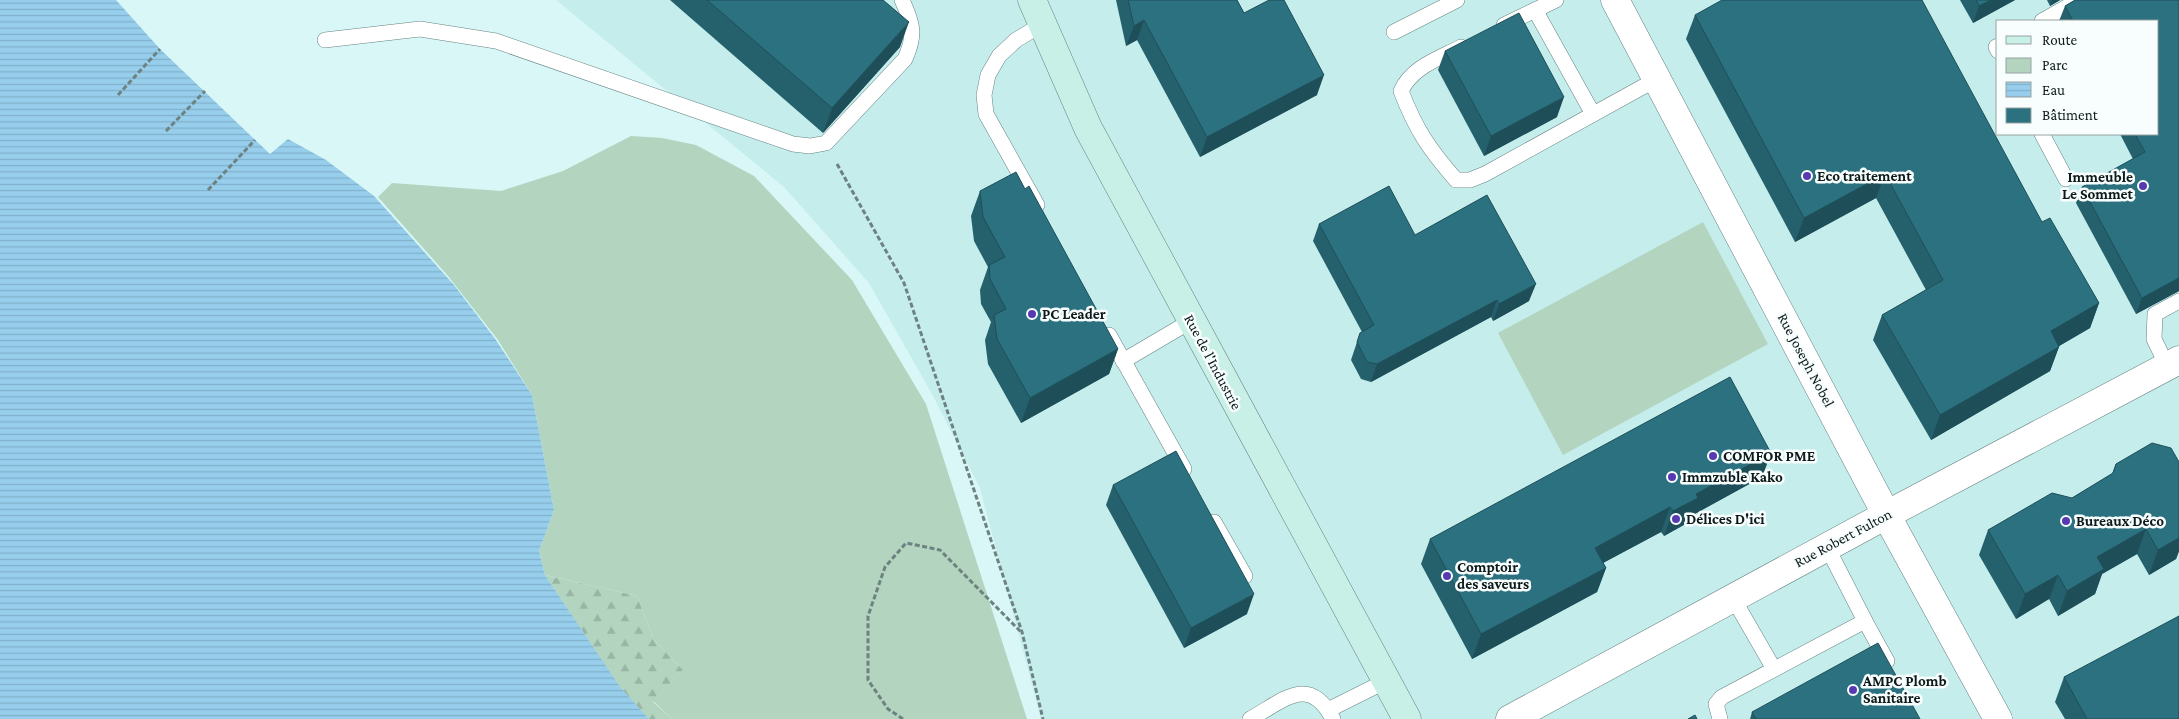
<svg xmlns="http://www.w3.org/2000/svg" width="2179" height="719" font-family="'Crimson Pro',serif">
<style>
.built{fill:#c5edec;fill-rule:evenodd}
.green{fill:#b3d5bf}
.forest{fill:url(#forest-firs)}
.water{fill:url(#water-rules)}
.lines{fill:none;stroke-linecap:round;stroke-linejoin:round}
.lane-casing{stroke:#678282;stroke-width:16}
.street-casing{stroke:#678282;stroke-width:29}
.secondary-casing{stroke:#678282;stroke-width:29}
.path{stroke:#6d8281;stroke-width:3;stroke-dasharray:5 2.5;stroke-linecap:butt}
.lane{stroke:#fff;stroke-width:15}
.street{stroke:#fff;stroke-width:28}
.secondary{stroke:#c9f0e7;stroke-width:28}
.wall{fill:#25616d}
.shaded-wall{fill:#1e4f59}
.building{fill:#2b717f;stroke:#1e4f59}
.poi-dot{fill:#573ab2;stroke:#f8fefe;stroke-width:2}
.labels{text-anchor:middle;stroke-width:5;stroke-linejoin:round;paint-order:stroke}
.poi-label{font-size:15px;font-weight:bold;fill:#0e1919;stroke:#f8fefe;text-anchor:start}
.street-label{font-size:15px;fill:#0e1919;stroke:#f8fefe}
</style>
<defs>
<pattern id="forest-firs" width="22" height="20" patternUnits="userSpaceOnUse" patternTransform="scale(1.25)"><rect width="22" height="20" fill="#b3d5bf"/><path d="M5 1l3.5 6h-7zM16 11l3.5 6h-7z" fill="#99b6a4"/></pattern>
<pattern id="water-rules" width="6" height="5" patternUnits="userSpaceOnUse" patternTransform="scale(1.25)"><rect width="6" height="5" fill="#96ceec"/><path d="M0 2.5h6" fill="none" stroke="#80b0ca"/></pattern>
</defs>
<rect width="100%" height="100%" fill="#d8f7f6"/>
<path class="built" d="M556,0H2179V719H1041L980,488L932,394L869,283L784,187ZM1998,21H2158V134H1998Z"/>
<g class="green">
<path d="M631,136L662,138L696,145L754,176L852,280L926,404L1027,719H672L653,701L683,670L654,640L637,596L545,575L539,551L554,510L532,395L498,340L448,276L378,197L392,183L501,191L563,171Z"/>
<path d="M1703,222L1768,344L1563,455L1498,333Z"/>
</g>
<path class="forest" d="M545,575L637,596L654,640L683,670L653,702L672,719H649L620,688Z"/>
<path class="water" d="M0,0H116L160,49L270,154L288,139L326,160L374,196L454,285L496,340L532,395L554,510L539,551L545,575L620,687L649,719H0Z"/>
<g class="lines">
<g class="lane-casing">
<g id="lane">
<path d="M1535,10L1593,114"/>
<path d="M2042,21L2079,0"/>
<path d="M1504,25L1556,0"/>
<path d="M1394,32L1457,0"/>
<path d="M325,40L420,29L496,41L793,144L810,146L826,143L905,59C916,35 913,24 902,0"/>
<path d="M1998,46L1996,47L1998,51"/>
<path d="M1461,47C1438,59 1412,67 1401,91C1416,130 1429,149 1456,180H1470L1485,174L1657,79"/>
<path d="M2042,134L2066,179"/>
<path d="M1037,205L986,114L984,95L988,75L999,56L1016,40L1041,25"/>
<path d="M1109,335L1184,469"/>
<path d="M1123,361L1191,321"/>
<path d="M2167,366L2154,339L2155,314L2179,301"/>
<path d="M1214,522L1245,576"/>
<path d="M1733,598L1774,669"/>
<path d="M1865,621L1887,661"/>
<path d="M1328,710L1386,681"/>
<path d="M1250,719C1283,701 1309,673 1333,719"/>
<path d="M1720,719L1716,704L1722,697L1865,621L1827,547"/>
</g>
</g>
<g class="street-casing">
<g id="street">
<path d="M1615,0L1895,531L1998,719"/>
<path d="M1510,719L1888,514L2179,360"/>
</g>
</g>
<g class="secondary-casing">
<path id="secondary" d="M1032,0L1088,128L1407,719"/>
</g>
<g class="path">
<path d="M118,95L160,49"/>
<path d="M166,131L205,91"/>
<path d="M837,164L904,283L1022,632L1043,719"/>
<path d="M208,190L255,140"/>
<path d="M903,719L888,709L868,680V616L885,567L906,543L940,550L1021,632"/>
</g>
<use href="#lane" class="lane"/>
<use href="#street" class="street"/>
<use href="#secondary" class="secondary"/>
</g>
<g class="wall">
<path d="M670,0H883L900,47L823,133Z"/>
<path d="M1116,0H1237L1244,13L1317,95L1200,157L1137,40L1126,46Z"/>
<path d="M1960,0H2015L1973,23Z"/>
<path d="M2047,0H2060L2050,6Z"/>
<path d="M2179,0V291L2136,314L2076,203L2082,187L2133,159L2120,134H2158V21H2059L2065,6Z"/>
<path d="M1695,15L2042,222L2099,303L2090,328L2059,346L2050,371L1931,440L1873,340L1882,315L1926,290L1876,198L1795,242L1686,39Z"/>
<path d="M1445,51L1557,117L1484,156L1438,70Z"/>
<path d="M1025,189L1118,349L1109,374L1021,423L988,364L985,340L991,322L981,304L980,290L988,267L974,241L971,216L980,191Z"/>
<path d="M1319,224L1415,235L1529,301L1493,321L1491,317L1371,382L1361,379L1351,360L1360,333L1362,332L1313,241Z"/>
<path d="M1771,453L1762,477L1691,516L1689,522L1664,536L1661,532L1603,563L1606,568L1597,592L1472,659L1421,564L1430,539Z"/>
<path d="M2179,462V551L2176,559L2149,575L2137,554L2102,574L2095,594L2058,616L2049,599L2016,619L1979,555L1988,530L2072,498L2112,474L2116,464Z"/>
<path d="M1113,485L1247,614L1184,648L1106,505Z"/>
<path d="M2064,677L2179,719H2065L2055,702Z"/>
<path d="M1752,712L1920,719H1750Z"/>
</g>
<g class="shaded-wall">
<path d="M1991,0H2015L1973,23L1979,6Z"/>
<path d="M2052,0H2060L2050,6Z"/>
<path d="M1144,20L1137,40L1126,46L1134,26Z"/>
<path d="M909,22L900,47L823,133L832,108Z"/>
<path d="M1324,75L1317,95L1200,157L1207,137Z"/>
<path d="M1564,97L1557,117L1484,156L1491,136Z"/>
<path d="M1885,174L1876,198L1795,242L1804,218Z"/>
<path d="M2179,278V291L2136,314L2142,298Z"/>
<path d="M1536,284L1529,301L1493,321L1499,304Z"/>
<path d="M1497,300L1491,317L1371,382L1377,364Z"/>
<path d="M2099,303L2090,328L2042,356L2051,331Z"/>
<path d="M2059,347L2050,371L1931,440L1940,415Z"/>
<path d="M1118,349L1109,374L1021,423L1030,398Z"/>
<path d="M1771,453L1762,477L1691,516L1689,522L1664,536L1673,511L1696,494Z"/>
<path d="M1670,507L1661,532L1586,572L1595,548Z"/>
<path d="M2146,529L2137,554L2102,574L2095,594L2058,616L2067,591L2097,557Z"/>
<path d="M2179,538V551L2176,559L2149,575L2158,550Z"/>
<path d="M1606,568L1597,592L1472,659L1481,634Z"/>
<path d="M2058,575L2049,599L2016,619L2025,594Z"/>
<path d="M1254,594L1247,614L1184,648L1191,628Z"/>
</g>
<g class="building">
<path d="M707,0H883L909,22L832,108Z"/>
<path d="M1128,0H1237L1244,13L1269,0H1284L1324,75L1207,137L1144,20L1134,26Z"/>
<path d="M1722,0H1922L2042,222L2050,218L2099,303L2051,331L2059,347L1940,415L1882,315L1943,280L1885,174L1804,218L1695,15Z"/>
<path d="M1976,0H1991L1979,6Z"/>
<path d="M2075,0H2179V278L2142,298L2082,187L2145,152L2135,134H2158V21H2073L2065,6Z"/>
<path d="M1519,13L1564,97L1491,136L1445,51Z"/>
<path d="M1016,172L1025,189L1029,186L1118,349L1030,398L997,339L994,315L1006,309L990,279L989,265L1005,257L983,217L980,191Z"/>
<path d="M1389,186L1415,235L1487,195L1536,284L1499,304L1497,300L1377,364L1367,362L1357,342L1360,333L1374,325L1319,224Z"/>
<path d="M1730,377L1771,453L1696,494L1698,498L1673,511L1670,507L1595,548L1606,568L1481,634L1430,539Z"/>
<path d="M2152,443L2171,448L2179,462V538L2158,550L2146,529L2097,557L2104,569L2067,591L2058,575L2025,594L1988,530L2052,493L2072,498L2113,473L2116,464Z"/>
<path d="M1176,451L1254,594L1191,628L1113,485Z"/>
<path d="M2179,616V719H2087L2064,677Z"/>
<path d="M1878,643L1920,719H1756L1752,712Z"/>
<path d="M1695,715L1697,719H1688Z"/>
</g>
<g class="poi-dot">
<circle cx="1807" cy="176" r="5"/>
<circle cx="2143" cy="186" r="5"/>
<circle cx="1032" cy="314" r="5"/>
<circle cx="1713" cy="456" r="5"/>
<circle cx="1672" cy="477" r="5"/>
<circle cx="1676" cy="519" r="5"/>
<circle cx="2066" cy="521" r="5"/>
<circle cx="1447" cy="576" r="5"/>
<circle cx="1853" cy="690" r="5"/>
</g>
<g class="labels">
<g class="poi-label">
<text x="1817" y="181">Eco traitement</text>
<text x="2133" y="182" text-anchor="end">Immeuble<tspan x="2133" dy="17">Le Sommet</tspan></text>
<text x="1042" y="319">PC Leader</text>
<text x="1723" y="461">COMFOR PME</text>
<text x="1682" y="482">Immzuble Kako</text>
<text x="1686" y="524">Délices D'ici</text>
<text x="2076" y="526">Bureaux Déco</text>
<text x="1457" y="572">Comptoir<tspan x="1457" dy="17">des saveurs</tspan></text>
<text x="1863" y="686">AMPC Plomb<tspan x="1863" dy="17">Sanitaire</tspan></text>
</g>
<g class="street-label">
<text transform="translate(1806 360) rotate(62)" y="5">Rue Joseph Nobel</text>
<text transform="translate(1213 362) rotate(62)" y="5">Rue de l'Industrie</text>
<text transform="translate(1843 538) rotate(-28)" y="5">Rue Robert Fulton</text>
</g>
</g>
<rect x="1996" y="20" width="162" height="115" fill="#f8fefe" stroke="#9aa2a2"/>
<rect x="2006" y="36" width="25" height="8" fill="#c9f0e7" stroke="#9aa2a2"/>
<text x="2042" y="45" font-size="15" fill="#0e1919">Route</text>
<rect x="2006" y="58" width="25" height="15" fill="#b3d5bf" stroke="#9aa2a2"/>
<text x="2042" y="70" font-size="15" fill="#0e1919">Parc</text>
<rect x="2006" y="82" width="25" height="15" fill="url(#water-rules)" stroke="#9aa2a2"/>
<text x="2042" y="95" font-size="15" fill="#0e1919">Eau</text>
<rect x="2006" y="108" width="25" height="15" fill="#2b717f" stroke="#9aa2a2"/>
<text x="2042" y="120" font-size="15" fill="#0e1919">Bâtiment</text>
</svg>
